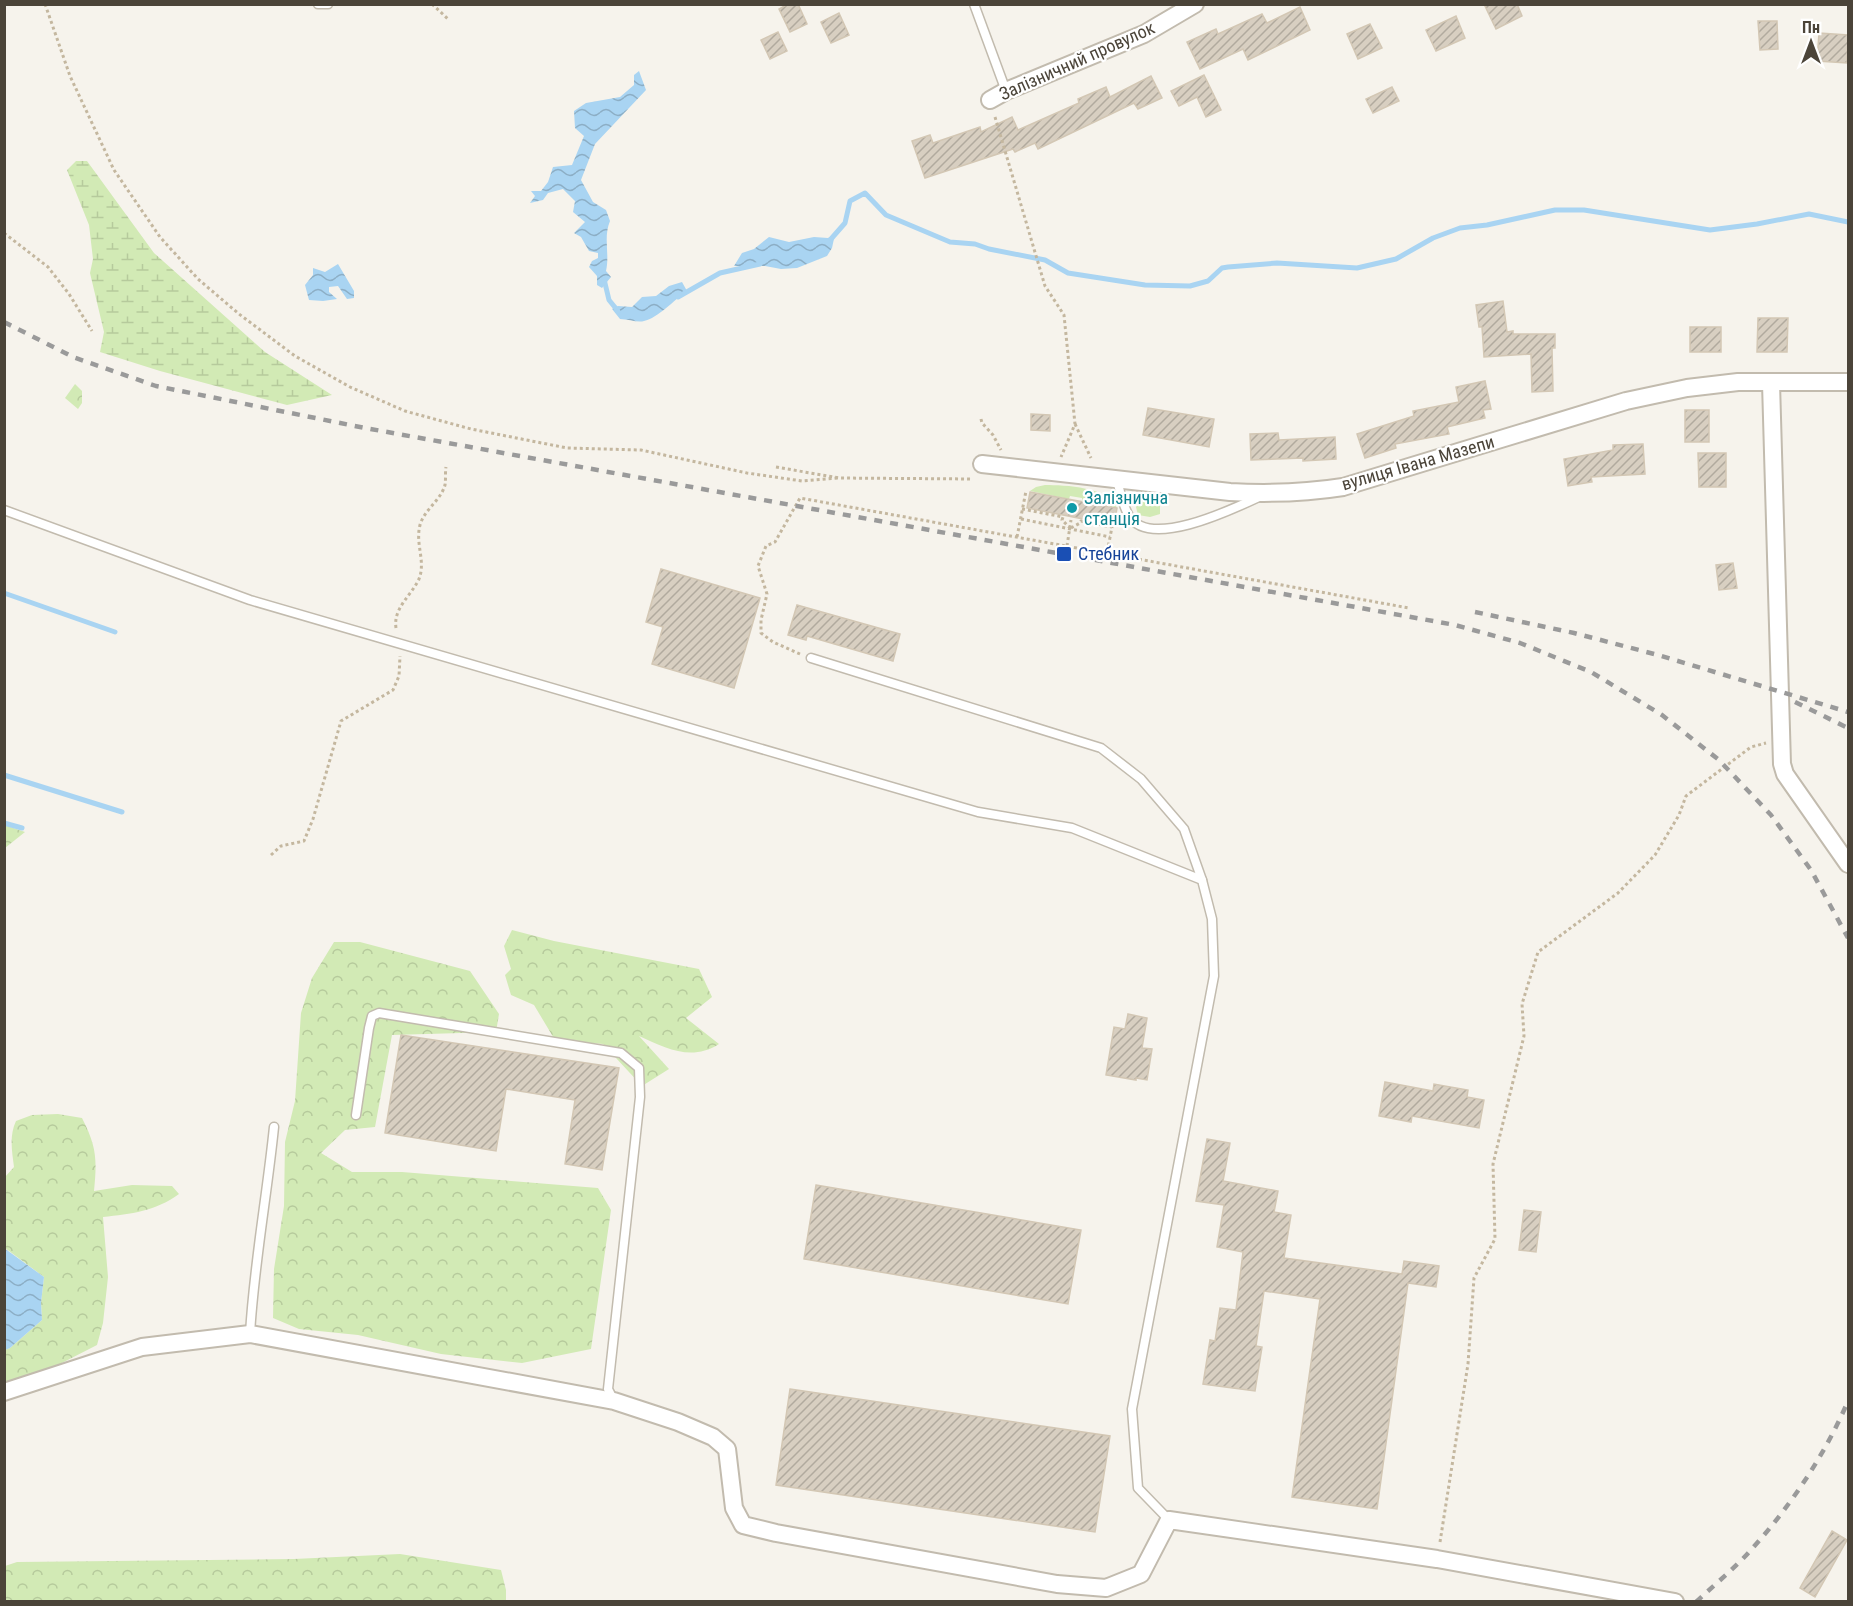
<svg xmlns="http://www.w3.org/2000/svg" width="1853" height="1606" font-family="'Roboto Condensed',sans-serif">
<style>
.grass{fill:#d2eab5}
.forest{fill:url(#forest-crowns)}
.wetland{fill:url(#wetland-marsh)}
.water{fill:url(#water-waves)}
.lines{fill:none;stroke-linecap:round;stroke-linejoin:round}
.stream{stroke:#a9d4f2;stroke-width:5}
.building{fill:url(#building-hatch);stroke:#d3c7b4;stroke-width:1.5}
.lane-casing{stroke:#c2bbae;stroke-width:11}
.street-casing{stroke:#c2bbae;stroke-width:20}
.path{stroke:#c4b79f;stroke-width:3;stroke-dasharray:3 3;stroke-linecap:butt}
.lane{stroke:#fff;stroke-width:8}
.street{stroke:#fff;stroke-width:16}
.rail{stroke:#9a9a9a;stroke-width:4.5;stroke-dasharray:8 8;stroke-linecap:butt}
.culture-dot{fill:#0f9aa8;stroke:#fff;stroke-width:2}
.transit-dot{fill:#1a4fb4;stroke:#fff;stroke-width:2}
.labels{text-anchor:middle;stroke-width:4.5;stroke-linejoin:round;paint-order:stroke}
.street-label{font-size:18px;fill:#4b4439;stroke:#fff}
.culture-label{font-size:18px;fill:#0d838f;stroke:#fff;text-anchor:start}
.transit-label{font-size:18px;fill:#164399;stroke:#fff;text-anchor:start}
</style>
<defs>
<pattern id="forest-crowns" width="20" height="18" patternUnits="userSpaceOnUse" patternTransform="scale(1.5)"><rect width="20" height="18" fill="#d2eab5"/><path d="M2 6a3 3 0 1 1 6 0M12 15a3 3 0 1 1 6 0" fill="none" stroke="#b6ca9c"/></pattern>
<pattern id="wetland-marsh" width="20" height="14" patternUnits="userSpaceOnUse" patternTransform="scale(1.5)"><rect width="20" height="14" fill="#d2eab5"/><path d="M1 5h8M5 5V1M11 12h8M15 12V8" fill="none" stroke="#b6ca9c"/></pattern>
<pattern id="water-waves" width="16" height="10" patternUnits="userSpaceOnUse" patternTransform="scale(1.5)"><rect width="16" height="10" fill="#a9d4f2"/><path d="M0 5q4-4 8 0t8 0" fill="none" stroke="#8caec5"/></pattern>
<pattern id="building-hatch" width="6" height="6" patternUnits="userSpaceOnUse" patternTransform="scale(1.5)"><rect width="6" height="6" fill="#d8cfc1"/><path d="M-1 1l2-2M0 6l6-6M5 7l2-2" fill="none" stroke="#b1aa9e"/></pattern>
</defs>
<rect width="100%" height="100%" fill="#f6f3ec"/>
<g class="grass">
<path d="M1045,485C1065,485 1109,487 1117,508L1082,501V498L1070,496L1069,499L1030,491L1036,487Z"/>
<path d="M1141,501H1156L1160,505V514L1150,517L1138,515L1136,507Z"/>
</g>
<g class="forest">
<path d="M75,384L82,391V403L78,409L65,398Z"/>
<path d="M5,825L25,832L5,848L4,825Z"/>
<path d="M512,930L554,941L699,969L712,997L686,1018L719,1044C691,1062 666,1048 639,1036L669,1069L642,1086L603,1044L555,1040L534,1005L511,995L505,975L511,969L504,946Z"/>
<path d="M334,942H360L470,971L499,1014L496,1032L392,1035L375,1127L345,1130L321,1153L352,1172H402L598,1188L611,1210L591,1349L522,1363L441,1354L358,1335L299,1329L273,1318L274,1269L284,1206L285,1142L295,1101L301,1013L312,978Z"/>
<path d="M58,1114L82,1118C97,1147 97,1160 94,1191L132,1185L172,1186L179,1194C156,1211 131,1214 103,1217L108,1277L103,1323L97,1345L56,1366L5,1383L4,1350L10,1348L42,1320L41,1303L44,1277L5,1248V1177L14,1167C12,1151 9,1136 16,1121L32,1115Z"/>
<path d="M400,1554L501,1570L506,1590V1601H5V1566L17,1562L294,1559Z"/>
</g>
<path class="wetland" d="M76,161H87L154,253L265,352L332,395L287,405L160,371L100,352L104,332L90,273L93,259L89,225L67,170Z"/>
<g class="water">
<path d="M639,71L646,90L595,144L581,180L593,202L606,210L610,221C603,238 610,254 606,271L611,277L602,288L597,285V276L589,267L592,261L598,258V253L589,251L581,237L574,233L585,222L573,212L575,201L563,189L548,193L543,200L530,203L535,196L531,191H541L548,182L553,167L572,165L584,136L575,128L574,111L586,103L620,97L634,85V75Z"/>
<path d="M835,234L832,248L827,256L797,268L781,269L765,266H734L742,253L754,249L769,237L789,242L814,237L828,238Z"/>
<path d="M338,264L354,291V298L347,299L338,286L329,287V292L337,299L323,301L309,300L305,285L313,275V268L325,272Z"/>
<path d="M682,282L687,291C674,300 658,318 644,321C638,323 628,319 620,319L612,309L618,306L632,307L642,297L656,296L669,286Z"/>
<path d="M4,1248L44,1277L41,1303L42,1320L10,1348L5,1350Z"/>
</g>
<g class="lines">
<g class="stream">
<path d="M831,239L845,223L850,201L865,193L886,215L950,242L975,244L989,249L1045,260L1068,273L1145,285L1190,286L1208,281L1222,268L1228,267L1277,263L1357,268L1396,259L1433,238L1460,228L1487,225L1555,210H1584L1710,230L1757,224L1809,214L1848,222"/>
<path d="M604,279L609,300L618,311"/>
<path d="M678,297L720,273L760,264"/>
<path d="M4,593L115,632"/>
<path d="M4,775L122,812"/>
<path d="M4,823L22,828"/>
</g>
</g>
<g class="building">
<path d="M788,4H798L807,24L790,32L779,9Z"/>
<path d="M1484,4H1517L1522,16L1496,29Z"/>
<path d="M1300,7L1310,30L1248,60L1243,49L1200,69L1187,42L1216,29L1218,34L1262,14L1267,23Z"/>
<path d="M839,13L849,35L831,43L821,22Z"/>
<path d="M1456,16L1465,38L1436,51L1426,30Z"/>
<path d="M1758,21H1777L1778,49L1760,50Z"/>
<path d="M1370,24L1382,48L1358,59L1347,34Z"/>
<path d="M778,32L787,51L770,59L761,40Z"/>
<path d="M1819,33L1848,35L1847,63L1817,61Z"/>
<path d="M1204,75L1221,110L1206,117L1197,97L1179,106L1171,91Z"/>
<path d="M1151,76L1162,98L1138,109L1134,103L1038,149L1035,143L1015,152L1013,149L925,178L912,141L930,135L933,143L980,127L981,132L1012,117L1018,130L1079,103L1078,99L1106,87L1110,97Z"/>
<path d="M1392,87L1399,101L1373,113L1366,99Z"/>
<path d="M1503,301L1507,332L1513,331V334H1555V348H1552L1553,391L1532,392L1531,354L1484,357L1482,327H1479L1476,305Z"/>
<path d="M1758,318H1788L1787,352H1757Z"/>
<rect x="1690" y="327" width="31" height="25"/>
<path d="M1485,381L1491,409L1483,410L1485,418L1447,427L1449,434L1395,444L1396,448L1365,458L1357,434L1414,416L1413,411L1459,402L1456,387Z"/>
<path d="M1148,408L1214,419L1209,447L1143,435Z"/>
<rect x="1685" y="410" width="24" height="32"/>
<path d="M1031,414L1050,415V431L1031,430Z"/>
<path d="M1278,433L1279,440L1335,437L1336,459L1303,461V458L1251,460L1250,434Z"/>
<path d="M1643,444L1645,474L1591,477L1592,482L1568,486L1564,459L1613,450V445Z"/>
<path d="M1698,453H1726V487H1699Z"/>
<path d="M1030,492L1117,508L1114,525L1027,508Z"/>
<path d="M1733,563L1737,588L1719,590L1716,565Z"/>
<path d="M661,569L760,598L734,688L652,664L663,627L646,622Z"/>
<path d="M797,605L900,634L893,661L807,636L806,640L788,635Z"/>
<path d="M1128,1014L1147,1018L1142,1048L1152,1049L1147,1080L1136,1078V1080L1106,1075L1114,1027L1125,1029Z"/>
<path d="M401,1035L619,1068L602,1170L565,1164L575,1100L506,1089L496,1151L385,1133Z"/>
<path d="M1385,1082L1433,1091L1434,1084L1468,1090L1467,1097L1484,1100L1479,1128L1412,1116L1411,1122L1379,1116Z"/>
<path d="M1207,1139L1230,1143L1223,1181L1278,1191L1274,1212L1291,1215L1284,1258L1402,1274L1404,1261L1439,1266L1436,1287L1408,1283L1377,1509L1292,1497L1320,1299L1264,1291L1256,1346L1262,1347L1255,1391L1203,1384L1210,1340L1215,1341L1220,1308L1236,1310L1243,1252L1217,1247L1224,1205L1196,1201Z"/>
<path d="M816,1185L1081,1230L1068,1304L804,1259Z"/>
<path d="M1524,1210L1541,1212L1536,1252L1519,1250Z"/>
<path d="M790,1389L1110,1436L1095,1532L776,1485Z"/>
<path d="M1832,1531L1847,1540L1815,1597L1800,1588Z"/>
</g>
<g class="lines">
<g class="lane-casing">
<g id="lane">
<path d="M318,4H328"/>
<path d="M974,4L1006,91"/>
<path d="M1117,480C1120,492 1123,506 1129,516C1150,550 1235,508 1261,496"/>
<path d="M4,510L250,600L978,812L1072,828L1202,880L1212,919L1214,976L1132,1409L1138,1488L1169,1520"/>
<path d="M811,658L1101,748L1141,779L1184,829L1202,880"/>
<path d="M356,1115L369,1028L372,1016L379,1013L621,1053L639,1068L640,1097L608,1389L614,1401"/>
<path d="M250,1334C254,1264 267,1196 274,1127"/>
</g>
</g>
<g class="street-casing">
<g id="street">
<path d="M990,100L1006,91L1144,34L1195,4"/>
<path d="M1771,383L1782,764L1785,774L1848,864"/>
<path d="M982,464L1230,492C1268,494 1305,493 1343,487L1626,401L1687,388L1738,382H1848"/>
<path d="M4,1392L142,1347L250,1334L614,1401L678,1422L713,1437L727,1449L734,1508L743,1525L776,1533L1057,1584L1106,1588L1141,1574L1169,1520L1437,1559L1675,1602"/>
</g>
</g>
<g class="path">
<path d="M45,4L70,76L114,170L160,237L198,279L239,314L295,356L350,387L405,411L471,429L567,448L641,450L747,473L802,481L839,478"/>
<path d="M432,4L448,19"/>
<path d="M995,117L1045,286L1064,315L1075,424L1061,457"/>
<path d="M4,233L48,267L69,294L92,331"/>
<path d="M981,419L982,423L993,435L1001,450"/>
<path d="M1075,424L1091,458"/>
<path d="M776,467L839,478L972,479"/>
<path d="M1022,509L1063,517L1062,520L1069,527"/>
<path d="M1021,519L1110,537"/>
<path d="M1071,528L1080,523L1081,521L1112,527L1107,553"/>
<path d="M1017,537L1026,491"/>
<path d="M1067,546L1071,520"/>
<path d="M396,628C393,608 411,596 419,579C426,561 415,544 420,525C424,510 441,500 445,485C446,480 445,472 446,467"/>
<path d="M800,654L773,642L761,633V620L767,594L758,566L766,546L775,542L800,498L1409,608"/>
<path d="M271,855L281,846L304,841L313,819L341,721L393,690L399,676L400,656"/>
<path d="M1440,1542L1468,1364L1474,1278L1495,1239L1493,1164L1524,1036L1522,1004L1538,952L1618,893L1655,855L1679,815L1686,796L1751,747L1766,743"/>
</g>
<use href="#lane" class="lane"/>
<use href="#street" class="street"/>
<g class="rail">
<path d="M4,322L73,357L156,386L365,428L1455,625L1520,643L1591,672L1662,715L1719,760L1771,815L1811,870L1848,938"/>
<path d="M1475,612L1574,633L1658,655L1848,712"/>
<path d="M1795,702L1848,728"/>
<path d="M1696,1602C1714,1585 1734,1569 1750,1551C1790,1507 1825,1455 1848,1401"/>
</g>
</g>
<circle class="culture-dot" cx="1072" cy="508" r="6"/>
<rect class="transit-dot" x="1056" y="546" width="16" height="16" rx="3"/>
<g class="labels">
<g class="street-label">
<text transform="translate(1077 61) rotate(-24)" y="6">Залізничний провулок</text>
<text transform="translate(1418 463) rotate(-16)" y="6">вулиця Івана Мазепи</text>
</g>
<g class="culture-label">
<text x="1084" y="504">Залізнична<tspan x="1084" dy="21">станція</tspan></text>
</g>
<g class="transit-label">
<text x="1078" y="560">Стебник</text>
</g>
</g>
<rect width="1853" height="1606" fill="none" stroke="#4b4439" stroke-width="12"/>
<g transform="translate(1811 42)" stroke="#ffffff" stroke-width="4.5" paint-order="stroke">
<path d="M0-4.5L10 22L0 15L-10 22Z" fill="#4b4439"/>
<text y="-9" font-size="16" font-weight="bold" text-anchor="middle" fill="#4b4439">Пн</text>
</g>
</svg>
